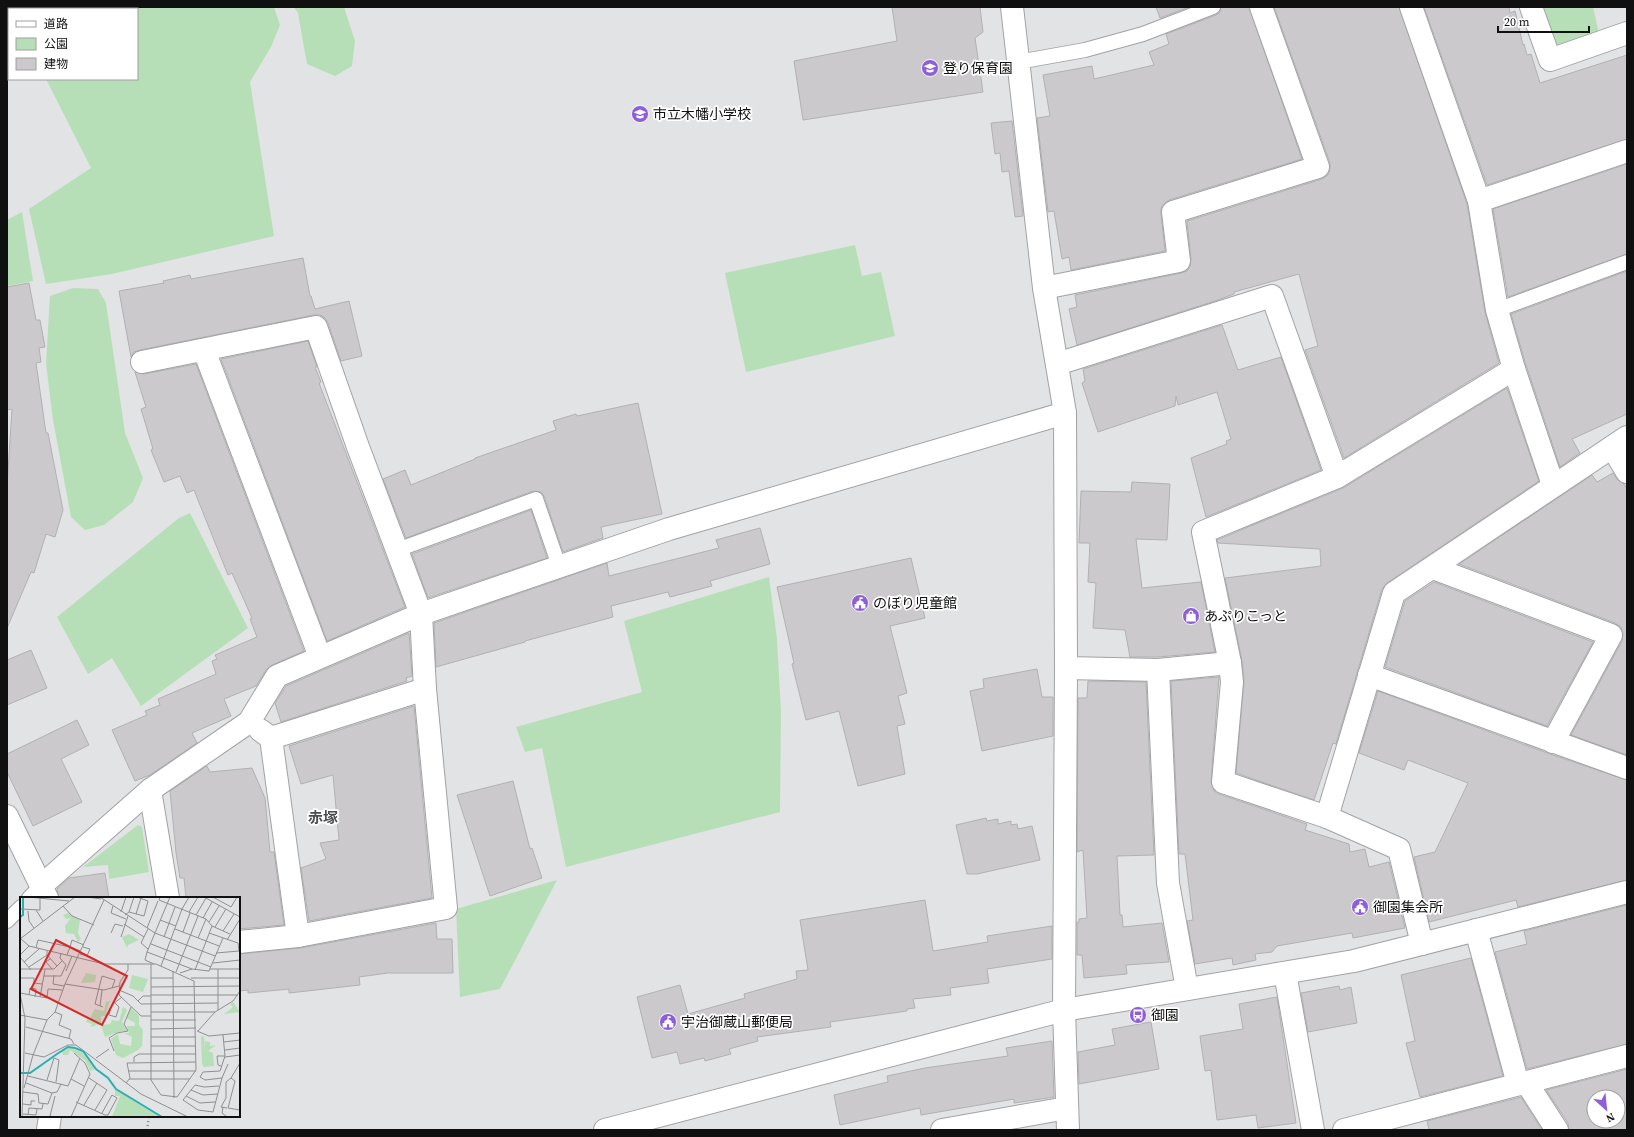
<svg xmlns="http://www.w3.org/2000/svg" width="1634" height="1137" font-family="'Source Serif 4','Noto Sans JP',serif">
<style>
.green{fill:#b6dfb8}
.building{fill:#cbc9cb;stroke:#b2b1b2;fill-rule:evenodd}
.lines{fill:none;stroke-linecap:round;stroke-linejoin:round}
.lane-casing{stroke:#a1a2a4;stroke-width:16}
.street-casing{stroke:#a1a2a4;stroke-width:24}
.path{stroke:#858586;stroke-width:2.5;stroke-dasharray:1 3;stroke-linecap:butt}
.lane{stroke:#fff;stroke-width:14}
.street{stroke:#fff;stroke-width:22}
.labels{text-anchor:middle;stroke-width:3.5;stroke-linejoin:round;paint-order:stroke}
.poi-label{font-size:14px;fill:#101011;stroke:#fff;text-anchor:start}
.neighbourhood-label{font-size:15px;font-weight:bold;fill:#4c4d4f;stroke:#fff}
.inset-river{fill:none;stroke:#29b0b0;stroke-width:2}
.inset-road{fill:none;stroke:#8e8f90;stroke-width:1}
.view{fill:#d62828;fill-opacity:0.15;stroke:#d62828;stroke-width:2}
.inset-edge{fill:none;stroke:#101011;stroke-width:2}
</style>
<rect width="100%" height="100%" fill="#e2e3e4"/>
<g class="green">
<path d="M39,7H274L280,25L271,47L250,82L274,236L112,274L46,284L29,209L91,168L46,79H137V9H38Z"/>
<path d="M294,7H344L355,41L352,66L335,76L307,64L298,13Z"/>
<path d="M1537,7H1593L1599,34L1562,48L1550,41Z"/>
<path d="M22,212L33,281L7,286V220Z"/>
<path d="M855,245L862,276L881,272L895,336L746,372L725,273Z"/>
<path d="M73,288L98,289L106,303L125,433L143,478L133,502L104,525L85,530L71,517L53,420L46,363L50,296Z"/>
<path d="M190,513L248,628L141,706L112,658L88,674L57,617L179,518Z"/>
<path d="M769,577L777,639L781,712L780,812L566,867L542,748L525,752L516,727L642,692L624,621Z"/>
<path d="M138,825L142,827L149,872L109,879L108,865L83,867Z"/>
<path d="M557,880L500,989L460,997L456,909Z"/>
</g>
<g class="building">
<path d="M892,7H980L983,32L975,38L983,92L803,120L794,61L897,41Z"/>
<path d="M1156,7H1189L1160,18Z"/>
<path d="M1221,7H1249L1302,159L1169,200L1165,203L1161,208V214L1165,251L1071,270L1069,257L1062,259L1054,211L1048,212L1037,118L1050,116L1043,75L1092,66L1094,79L1154,65L1149,52L1169,44L1166,34L1216,15L1220,12Z"/>
<path d="M1274,7H1399L1467,204L1485,312L1499,363L1344,458L1305,350L1318,346L1299,274L1234,292V294L1215,301L1077,345L1069,309L1077,307L1075,295L1181,273L1187,271L1190,266L1191,259L1187,221L1322,179L1328,175L1330,169V163Z"/>
<path d="M1424,7H1509L1510,13L1515,11L1523,45L1524,44L1527,55L1531,54L1540,83L1627,55V139L1487,185Z"/>
<path d="M1012,121L1023,216L1015,217L1009,171L1002,172L1000,153L995,154L991,123Z"/>
<path d="M1627,164V254L1508,297L1493,209Z"/>
<path d="M303,258L310,296H311L315,309L349,301L362,356L341,361L328,323L325,318L320,315H314L140,350L134,352L131,357L119,291L164,283L163,281L190,275L191,279Z"/>
<path d="M1627,271V414L1572,439L1580,453L1560,467L1526,365L1511,314Z"/>
<path d="M29,283L36,320H40L45,347L39,348L41,362L36,363L46,433H48L63,510L55,537L46,534L34,573L31,572L7,628V487L12,409L7,410V287Z"/>
<path d="M1222,325L1238,370L1281,357L1321,470L1206,517L1191,458L1227,444L1226,441L1231,439L1217,392L1178,405L1176,396L1175,406L1098,432L1082,383L1085,381L1083,369Z"/>
<path d="M308,341L317,367H315L321,382L319,383L405,607L327,641L221,359Z"/>
<path d="M196,364L304,651L272,665L266,670L256,686L224,699L231,716L192,733L197,743L150,775L135,781L112,730L147,715L145,711L160,705L158,699L216,674L212,661L217,659L215,655L257,637L250,619L252,618L232,573L228,575L194,490L187,493L180,476L164,482L151,450L153,449L141,409L146,407L135,372L144,374Z"/>
<path d="M1507,388L1539,481L1387,583L1382,589L1336,744L1333,743L1314,800L1236,773L1244,681L1242,661L1225,578L1321,566L1320,549L1218,543L1217,540L1343,488Z"/>
<path d="M638,403L662,514L601,527L603,538L563,552L544,496L541,492L533,491L406,538L383,479L405,470L411,485L475,459V458L556,430L553,421L576,414L577,416Z"/>
<path d="M1613,473L1617,479L1624,484L1627,489V755L1571,735L1622,641L1623,634L1621,627L1615,623L1459,564L1592,475L1597,482Z"/>
<path d="M1132,482L1170,484L1167,540L1136,539L1142,588L1201,582L1215,652L1158,657H1130L1125,630L1093,628L1096,583L1088,582L1090,543H1079L1081,491L1131,492Z"/>
<path d="M531,510L547,558L428,598L412,554Z"/>
<path d="M760,528L770,564L710,581L712,586L670,597L668,592L611,606L613,617L525,641V642L436,667L434,623L607,563L609,576L719,548L716,540Z"/>
<path d="M911,558L925,618L890,626L907,693L898,696L905,724L897,726L905,774L858,786L839,711L806,720L792,664L794,663L777,587Z"/>
<path d="M1434,582L1593,642L1547,726L1385,667L1405,601Z"/>
<path d="M409,633L412,676L406,678L407,681L281,722L275,703L286,686Z"/>
<path d="M31,650L47,688L7,705V660Z"/>
<path d="M1037,669L1042,697H1053V736L982,751L970,691L984,688L983,679Z"/>
<path d="M1219,677L1211,781L1214,791L1219,794L1307,824L1305,830L1349,844L1350,852L1365,849L1369,867L1389,862L1405,928L1353,938L1352,933L1277,946L1272,952L1255,954L1256,960L1233,965L1232,958L1195,964L1187,921L1193,920L1185,854H1179L1171,681Z"/>
<path d="M1088,681L1146,682L1154,855L1117,856L1120,915H1122L1123,927L1162,923L1169,962L1126,965L1127,974L1084,978L1082,955H1077V922H1079V919L1087,918L1083,850L1077,852L1078,698H1087Z"/>
<path d="M1378,691L1547,753L1627,780V880L1518,907L1516,900L1429,922L1414,857L1435,852L1468,783L1408,760L1404,770L1359,753Z"/>
<path d="M414,706L432,898L309,921L301,868L326,859L320,843L339,840L333,775L301,784L289,746Z"/>
<path d="M77,720L89,745L61,759L82,802L33,826L7,772V754Z"/>
<path d="M207,766L210,772L252,768L265,798L270,852H274L284,925L239,929V898H186L184,878H180L176,853L170,791Z"/>
<path d="M513,781L530,849L532,848L542,878L490,896L457,795Z"/>
<path d="M986,818L987,821L998,819V824L1011,821V825L1017,824L1018,829L1032,826L1040,860L977,874H967L956,825Z"/>
<path d="M105,873L109,898H59L57,889L69,878Z"/>
<path d="M925,900L933,951L988,942L987,936L1052,926V959L987,969L989,983L950,988L951,995L913,999L915,1008L907,1009V1011L830,1022L831,1027L757,1037L758,1041L729,1049L731,1054L705,1061L704,1058L680,1064L677,1052L652,1058L637,997L680,985L688,1014L745,998L744,994L797,979L796,971L808,970L800,920Z"/>
<path d="M1627,905V1044L1527,1069L1495,952L1527,944L1524,931Z"/>
<path d="M436,923L437,939H452L453,973H388L359,977L360,985L289,993V989L248,993V990L239,991V954L300,948Z"/>
<path d="M1471,958L1503,1076L1420,1097L1406,1043L1415,1041L1401,975Z"/>
<path d="M1339,986L1340,990L1351,987L1357,1023L1308,1032L1301,993Z"/>
<path d="M1277,997L1296,1123L1258,1128L1256,1115L1217,1120L1211,1070L1205,1071L1200,1036L1243,1029L1239,1004Z"/>
<path d="M1151,1022L1159,1069L1079,1084L1078,1052L1115,1045L1112,1029Z"/>
<path d="M1052,1041L1054,1097L1014,1103V1099L921,1115L920,1108L840,1125L834,1095L888,1082L887,1076L925,1068L1008,1056L1006,1048Z"/>
<path d="M1627,1069V1130H1569L1568,1123L1546,1090ZM1594,1097H1618V1121H1594Z"/>
<path d="M1521,1097L1542,1130H1429L1427,1121Z"/>
</g>
<g class="lines">
<g class="lane-casing">
<g id="lane">
<path d="M1018,62L1085,50L1143,34L1213,7"/>
<path d="M1497,310L1627,262"/>
<path d="M397,550L536,499L559,566"/>
<path d="M29,898L41,886"/>
<path d="M7,921L21,907"/>
</g>
</g>
<g class="street-casing">
<g id="street">
<path d="M1012,7L1044,288L1065,413L1066,668L1064,1010L1068,1130"/>
<path d="M1411,7L1479,201L1497,310L1514,369L1553,485"/>
<path d="M1531,7L1550,60L1627,33"/>
<path d="M1479,201L1627,151"/>
<path d="M1044,288L1179,261L1173,212L1318,167L1261,7"/>
<path d="M204,350L320,657"/>
<path d="M142,362L316,327L358,447L421,614L425,689L446,908L298,936L239,942"/>
<path d="M1057,364L1272,296L1337,477"/>
<path d="M1612,447L1627,472"/>
<path d="M1433,568L1611,635L1553,742"/>
<path d="M1066,668L1158,670L1230,663"/>
<path d="M1158,670L1168,883L1187,989"/>
<path d="M1369,675L1627,768"/>
<path d="M260,730L271,738L425,689"/>
<path d="M271,738L298,936"/>
<path d="M150,790L168,898"/>
<path d="M7,816L47,898"/>
<path d="M1327,817L1394,593L1627,437"/>
<path d="M41,886L150,790L249,722L277,676L421,614L669,529L1065,413"/>
<path d="M1476,930L1518,1084"/>
<path d="M1422,944L1399,849L1327,817L1223,782L1232,682L1230,663L1203,532L1337,477L1514,369"/>
<path d="M1285,973L1313,1130"/>
<path d="M1526,1082L1557,1130"/>
<path d="M48,1130L50,1116"/>
<path d="M605,1130L1064,1010L1354,961L1627,892"/>
<path d="M942,1130L1067,1108"/>
<path d="M1344,1130L1627,1056"/>
</g>
</g>
<path class="path" d="M147,1130L149,1116"/>
<use href="#lane" class="lane"/>
<use href="#street" class="street"/>
</g>
<defs>
<g id="school-disc" transform="scale(0.9)"><circle r="9.5" fill="#8d5fd9" stroke="#fff"/><path d="M0-5L7-2L0 1L-7-2ZM-4 1L0 2.5L4 1V4Q0 6-4 4Z" fill="#fff"/></g>
<g id="civic-disc" transform="scale(0.9)"><circle r="9.5" fill="#8d5fd9" stroke="#fff"/><path d="M-.6-6.5H3V-4.5H.6V-3L4-1V1h2V6H-6V1h2V-1L-.6-3ZM-1.2 2.5V6h2.4V2.5Z" fill="#fff"/></g>
<g id="shop-disc" transform="scale(0.9)"><circle r="9.5" fill="#8d5fd9" stroke="#fff"/><path d="M-5-2.5h2.3a2.7 3.5 0 0 1 5.4 0H5L5.5 6h-11ZM-1.5-2.5h3a1.5 2.3 0 0 0-3 0Z" fill="#fff"/></g>
<g id="bus-disc" transform="scale(0.9)"><circle r="9.5" fill="#8d5fd9" stroke="#fff"/><path d="M-5-6H5V4H4V6H2V4H-2V6H-4V4H-5ZM-3.5-4V0h7V-4ZM-3.5 1.2v1.5H-2V1.2ZM2 1.2v1.5H3.5V1.2Z" fill="#fff"/></g>
</defs>
<g fill-rule="evenodd">
<use href="#school-disc" x="930" y="68"/>
<use href="#school-disc" x="640" y="114"/>
<use href="#civic-disc" x="860" y="603"/>
<use href="#shop-disc" x="1191" y="616"/>
<use href="#civic-disc" x="1360" y="907"/>
<use href="#bus-disc" x="1138" y="1015"/>
<use href="#civic-disc" x="668" y="1022"/>
</g>
<g class="labels">
<g class="poi-label">
<text x="943" y="73">登り保育園</text>
<text x="653" y="119">市立木幡小学校</text>
<text x="873" y="608">のぼり児童館</text>
<text x="1204" y="621">あぷりこっと</text>
<text x="1373" y="912">御園集会所</text>
<text x="1151" y="1020">御園</text>
<text x="681" y="1027">宇治御蔵山郵便局</text>
</g>
<g class="neighbourhood-label">
<text x="323" y="823">赤塚</text>
</g>
</g>
<g transform="translate(20 897)">
<rect width="220" height="220" fill="#e2e3e4"/>
<path d="M48,16L60,23L58,36L61,42L58,45L54,37L46,36L45,29L51,21L46,22L43,18ZM109,37L119,43L108,48L107,51L102,40ZM66,76L76,78L75,85L61,86ZM112,78L128,82L123,95L109,91ZM90,104L86,115L88,119H81V127L70,130L72,127L66,125L68,118L69,123L75,112L84,114L86,105ZM213,105L220,115L204,117L213,110L210,107ZM103,110L107,113L102,125L107,134L98,135L85,140L81,128L90,127L92,123L99,124ZM111,111L119,119V128L123,133L122,149L118,153L103,161L96,158L91,142L98,137L100,147L111,149L112,140L104,136H109L107,129H115V126L106,121ZM184,139L185,155V144L190,145V149L196,148L188,154L193,156L194,169L184,170L182,167L181,140ZM49,151L62,155L75,172L70,174L65,163L50,153L48,158H43L42,155ZM95,192L123,210L140,220H92L100,199H95Z" fill="#b6dfb8"/>
<path class="inset-river" d="M0,20L3,18V0M0,176H10L37,157L48,150L55,151L63,154L76,172L88,181L96,192L142,220"/>
<path class="inset-road" d="M8,0L49,4M67,0L81,2M80,0L135,36L195,59M140,0L139,3L186,22L192,29L210,37M184,0L220,20M193,0L211,10L217,0M43,9L52,19L74,28M93,9L91,16L106,22M0,12L20,13V1M16,13L23,24M8,14L9,24L14,31M101,15L106,0M109,15L124,19L128,4L117,0M169,15L178,0M116,17L121,1M105,18L109,15L114,0M176,18L186,1M183,21L192,5M140,23L156,29M189,25L199,9M104,27L124,40M195,30L206,12M127,31L138,4M128,32L121,46L128,52M155,32L199,49M203,34L214,17M163,35L170,16M91,36L95,27L103,29M189,36L218,46L219,54L196,56M101,40L108,19M144,40L155,10M0,41L9,49L84,67H136L174,84L176,173L157,200L141,198L131,183V67M178,41L186,22M0,42L55,0M207,43L220,22M131,47L191,70M16,51L18,43L50,50L47,58M61,54L50,50L52,43L64,48M127,55L172,72M60,57L67,59L70,52L63,50M0,58L9,49M27,58L37,69M0,60L11,73M30,62L26,65L32,72M4,65L19,52M193,66L220,63M108,67V73L100,85L99,98L121,119H131M134,67L125,63L127,55L150,0M141,69L162,12L169,0M9,70L27,58V53M0,72H34L42,64M190,72H220M198,72V113M175,73L192,29M46,74L52,59M153,74L154,201M156,75L178,19M160,76L172,72L189,74L203,41M34,78L33,87L44,89M24,79H41L46,68L40,61L41,56M0,81H14V86L22,87M131,81H153M171,81H220M45,87L84,93L99,89M131,90L220,89M99,93L113,99L121,107L198,106M0,96L27,101L28,92L42,93M0,97L5,121L2,220M9,98L10,91L16,92L15,100M131,98H218M20,100L25,73M118,104L123,99H131M95,106L99,110L96,120L89,118L91,110L93,107L102,100M80,109L82,93M83,110L75,107L82,79L95,83L92,91M35,115L42,118L39,128L51,133L49,141M131,115H195M0,118L27,123M131,123H176M6,130L51,142L54,147M131,132L176,131M177,134L189,139L220,136M178,134L195,115L213,104L220,94M131,140H176M204,145L220,143M131,149H176M205,153L220,151M94,154L89,141L97,136L108,134L104,127L111,110M5,156L24,160L48,148H56L121,197L168,220M205,160L220,158M76,161L89,152M114,165V160L119,157H176M201,169L198,168L197,159H205M109,174H176M8,179L48,189L60,161M69,181L87,193L75,213M202,181L185,183L180,180L183,175L200,174L205,159L203,138M51,182L64,189M109,182H170M27,183L34,161L39,163L36,185M215,184L208,211L220,213M215,184L211,181L220,166M6,186L32,196M106,186L110,181L107,166L176,165M199,189L184,190L175,188L163,203L178,213L193,215L202,181L208,167M4,191L13,158L27,123L35,115L45,87L84,3M171,193L183,198L198,197M3,195L18,197L19,206L28,207L32,196L37,195L41,187M166,199L180,206L195,205M56,205L85,218H88L97,201L92,198L82,216M3,207L11,208V204H15M64,208L77,186M203,210L202,216L207,220M207,211L201,210L206,201V185L211,181M3,217L16,218L17,212M8,218L9,211L22,212L23,207M32,220L30,219L35,199M51,220L70,177L65,166L54,156"/>
<path class="view" d="M36,43L107,79L82,128L11,92Z"/>
<rect width="220" height="220" class="inset-edge"/>
</g>
<rect width="1634" height="1137" fill="none" stroke="#101011" stroke-width="16"/>
<rect x="8" y="8" width="130" height="72" fill="#ffffff" stroke="#9f9fa0"/>
<rect x="16" y="21" width="20" height="6" fill="#ffffff" stroke="#9f9fa0"/>
<text x="44" y="28" font-size="12" fill="#101011">道路</text>
<rect x="16" y="38" width="20" height="12" fill="#b6dfb8" stroke="#9f9fa0"/>
<text x="44" y="48" font-size="12" fill="#101011">公園</text>
<rect x="16" y="58" width="20" height="12" fill="#cbc9cb" stroke="#9f9fa0"/>
<text x="44" y="68" font-size="12" fill="#101011">建物</text>
<g transform="translate(1606 1109) rotate(153)"><circle r="19" fill="#ffffff" stroke="#9f9fa0"/>
<path d="M0-3L7 15L0 10L-7 15Z" fill="#8d5fd9"/>
<text y="-6" font-size="11" font-weight="bold" text-anchor="middle" fill="#101011">N</text>
</g>
<path d="M1498 26v6h91v-6" fill="none" stroke="#101011" stroke-width="2"/>
<text x="1504" y="26" font-size="12" fill="#101011" stroke="#ffffff" stroke-width="3" paint-order="stroke">20 m</text>
</svg>
